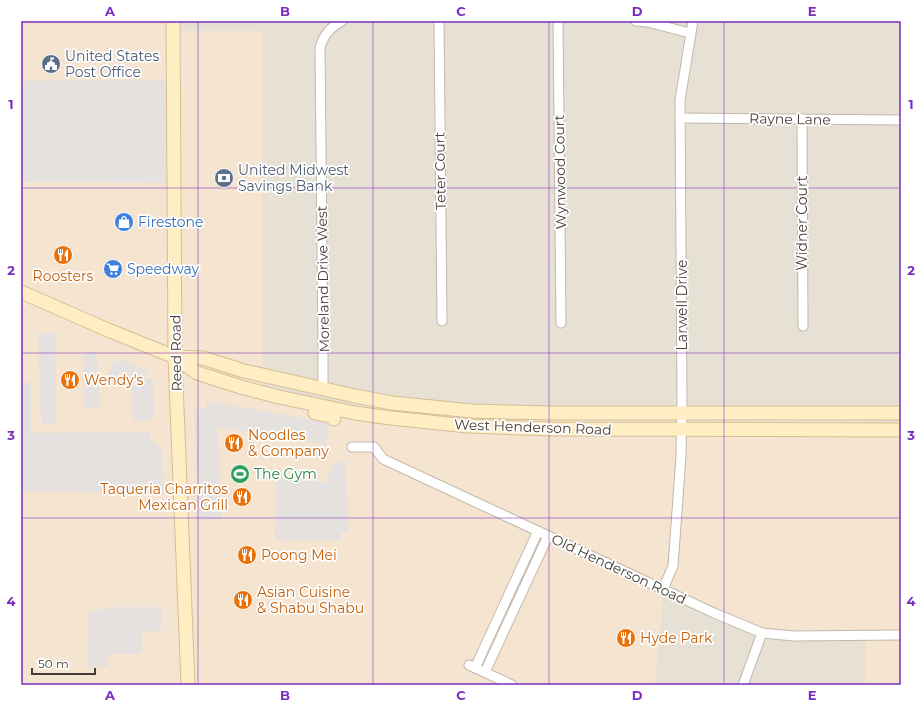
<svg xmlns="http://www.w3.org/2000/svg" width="922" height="706" font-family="Montserrat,sans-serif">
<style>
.residential{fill:#e7e0d4}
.commercial{fill:#f5e4d0}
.parking{fill:#e4e1de}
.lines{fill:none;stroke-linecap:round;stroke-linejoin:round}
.street-casing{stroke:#c2b8ab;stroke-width:11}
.secondary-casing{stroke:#d4bf95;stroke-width:15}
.street{stroke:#fff;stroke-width:9}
.secondary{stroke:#ffedc4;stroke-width:13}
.grid{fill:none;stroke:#7b2cbf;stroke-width:1;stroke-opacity:0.55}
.labels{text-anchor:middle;stroke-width:3.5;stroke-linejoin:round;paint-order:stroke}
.service-label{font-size:14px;fill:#4e5e75;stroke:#fff;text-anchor:start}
.street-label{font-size:14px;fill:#463e35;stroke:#fff}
.shop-label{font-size:14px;fill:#366cbe;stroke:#fff;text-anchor:start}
.food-label{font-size:14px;fill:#c56008;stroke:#fff;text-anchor:start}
.leisure-label{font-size:14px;fill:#27864d;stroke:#fff;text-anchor:start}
.neatline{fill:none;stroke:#7b2cbf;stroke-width:1.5}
.grid-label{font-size:13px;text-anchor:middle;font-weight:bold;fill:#7b2cbf}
</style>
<rect width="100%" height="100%" fill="#f3eee6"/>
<g class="residential">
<path d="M174,21H901V422L528,420L457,418L355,413L263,390V31H174Z"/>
<path d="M663,590L866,634L865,685H655Z"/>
</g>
<path class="commercial" d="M21,21H174V31H263V390L355,413L457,418L528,420L901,422V685H865L866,634L773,632L747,625L663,590L655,685H21Z"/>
<g class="parking">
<path d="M174,79L175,183L21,182V81Z"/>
<path d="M55,333L56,423L43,424L41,420L38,334Z"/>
<path d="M96,351L100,407L84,409L83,355Z"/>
<path d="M119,358L148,371L145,377L146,379H153L155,416L150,417V421H133L131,388L107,378L114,361L117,363Z"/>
<path d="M21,382L31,383V433L150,432V439L162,449L164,492L21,491Z"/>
<path d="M207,401L329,423L326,445L218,427L222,519L199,520L194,409L205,408Z"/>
<path d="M345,459L349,532H341V540H275L276,477H288L327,483L330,466Z"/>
<path d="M108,607H161V631H141V654H108V667H88L89,613Z"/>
</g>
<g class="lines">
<g class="street-casing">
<g id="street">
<path d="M439,21L442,321"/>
<path d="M558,21L561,323"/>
<path d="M636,21L647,22L690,33"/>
<path d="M680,118L901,120"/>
<path d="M802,119L803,326"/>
<path d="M323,390V347L320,48C323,36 330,27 342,21"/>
<path d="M352,447H374L383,459L714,613L762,633L794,636L901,635"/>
<path d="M663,589L673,566L681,456L682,398L680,100L693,21"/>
<path d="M469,665L512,685"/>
<path d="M475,668L538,531"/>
<path d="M485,672L548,536"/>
<path d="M743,685L762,633"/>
</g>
</g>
<g class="secondary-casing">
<g id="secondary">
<path d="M173,21L175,357L188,685"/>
<path d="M21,292L108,330L175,357L197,373L241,387L279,397L355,413L391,418L468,426L552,429L901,430"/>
<path d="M175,357L203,358L244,371L355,396L392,403L472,411L553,413H901"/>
<path d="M315,413L330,416L334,419"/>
</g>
</g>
<use href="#street" class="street"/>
<use href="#secondary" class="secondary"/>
</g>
<path class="grid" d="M198,21V685M373,21V685M549,21V685M724,21V685M21,188H901M21,353H901M21,518H901"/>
<defs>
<g id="civic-disc" transform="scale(1)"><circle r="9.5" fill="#5c6f8a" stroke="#fff"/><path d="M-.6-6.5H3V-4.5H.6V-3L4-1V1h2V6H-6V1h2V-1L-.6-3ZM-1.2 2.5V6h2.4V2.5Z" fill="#fff"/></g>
<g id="bank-disc" transform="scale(1)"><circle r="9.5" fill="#5c6f8a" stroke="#fff"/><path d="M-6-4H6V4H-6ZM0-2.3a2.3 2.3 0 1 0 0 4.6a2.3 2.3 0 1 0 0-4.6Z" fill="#fff"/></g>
<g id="shop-disc" transform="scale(1)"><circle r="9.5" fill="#3f7fe0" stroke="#fff"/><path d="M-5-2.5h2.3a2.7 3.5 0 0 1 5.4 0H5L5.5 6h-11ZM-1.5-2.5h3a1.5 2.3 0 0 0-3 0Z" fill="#fff"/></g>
<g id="restaurant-disc" transform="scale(1)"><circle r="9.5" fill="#e8710a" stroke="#fff"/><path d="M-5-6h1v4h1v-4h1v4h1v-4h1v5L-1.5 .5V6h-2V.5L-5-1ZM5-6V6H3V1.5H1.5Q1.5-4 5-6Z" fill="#fff"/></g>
<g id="supermarket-disc" transform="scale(1)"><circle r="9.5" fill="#3f7fe0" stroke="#fff"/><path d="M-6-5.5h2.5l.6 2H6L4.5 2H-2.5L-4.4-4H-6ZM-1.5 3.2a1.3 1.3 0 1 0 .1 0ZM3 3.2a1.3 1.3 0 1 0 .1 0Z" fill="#fff"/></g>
<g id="stadium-disc" transform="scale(1)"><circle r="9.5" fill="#2e9e5b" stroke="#fff"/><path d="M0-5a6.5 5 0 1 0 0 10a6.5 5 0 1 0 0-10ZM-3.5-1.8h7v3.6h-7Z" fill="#fff"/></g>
</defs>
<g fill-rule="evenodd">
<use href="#civic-disc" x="51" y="64"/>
<use href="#bank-disc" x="224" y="178"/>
<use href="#shop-disc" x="124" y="222"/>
<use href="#restaurant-disc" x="63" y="255"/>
<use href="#supermarket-disc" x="113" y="269"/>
<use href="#restaurant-disc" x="70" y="380"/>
<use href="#restaurant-disc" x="234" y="443"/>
<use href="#stadium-disc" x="240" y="474"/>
<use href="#restaurant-disc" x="242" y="497"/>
<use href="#restaurant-disc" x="247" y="555"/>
<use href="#restaurant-disc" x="243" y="600"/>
<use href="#restaurant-disc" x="626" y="638"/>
</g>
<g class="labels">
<g class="service-label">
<text x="65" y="61">United States<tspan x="65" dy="16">Post Office</tspan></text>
<text x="238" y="175">United Midwest<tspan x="238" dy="16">Savings Bank</tspan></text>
</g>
<g class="street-label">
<text transform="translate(790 119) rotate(1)" y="5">Rayne Lane</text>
<text transform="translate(440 171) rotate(-91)" y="5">Teter Court</text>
<text transform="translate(560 172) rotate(-91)" y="5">Wynwood Court</text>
<text transform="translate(802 223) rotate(-90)" y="5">Widner Court</text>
<text transform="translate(323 279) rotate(-91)" y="5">Moreland Drive West</text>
<text transform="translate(682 305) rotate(-90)" y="5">Larwell Drive</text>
<text transform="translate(176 353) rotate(-91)" y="5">Reed Road</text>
<text transform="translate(533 427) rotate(2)" y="5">West Henderson Road</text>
<text transform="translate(619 569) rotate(25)" y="5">Old Henderson Road</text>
</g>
<g class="shop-label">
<text x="138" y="227">Firestone</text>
<text x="127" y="274">Speedway</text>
</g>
<g class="food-label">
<text x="63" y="281" text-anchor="middle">Roosters</text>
<text x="84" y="385">Wendy's</text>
<text x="248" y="440">Noodles<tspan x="248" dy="16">&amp; Company</tspan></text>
<text x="228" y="494" text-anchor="end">Taqueria Charritos<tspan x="228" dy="16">Mexican Grill</tspan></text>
<text x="261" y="560">Poong Mei</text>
<text x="257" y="597">Asian Cuisine<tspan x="257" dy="16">&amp; Shabu Shabu</tspan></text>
<text x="640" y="643">Hyde Park</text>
</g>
<g class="leisure-label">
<text x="254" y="479">The Gym</text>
</g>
</g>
<rect width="922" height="706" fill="none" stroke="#ffffff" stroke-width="44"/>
<path d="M32 668v6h63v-6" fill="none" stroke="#463e35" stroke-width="2"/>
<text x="38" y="668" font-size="12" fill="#463e35" stroke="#ffffff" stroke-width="3" paint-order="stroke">50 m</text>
<rect x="22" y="22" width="878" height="662" class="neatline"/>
<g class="grid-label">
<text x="110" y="16">A</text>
<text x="285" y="16">B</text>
<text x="461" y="16">C</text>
<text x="637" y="16">D</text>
<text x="812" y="16">E</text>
<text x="11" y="109">1</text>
<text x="911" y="109">1</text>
<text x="11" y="275">2</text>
<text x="911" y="275">2</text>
<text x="11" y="440">3</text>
<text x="911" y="440">3</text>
<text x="11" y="606">4</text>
<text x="911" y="606">4</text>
<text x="110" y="700">A</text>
<text x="285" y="700">B</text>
<text x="461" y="700">C</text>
<text x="637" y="700">D</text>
<text x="812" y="700">E</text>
</g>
</svg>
